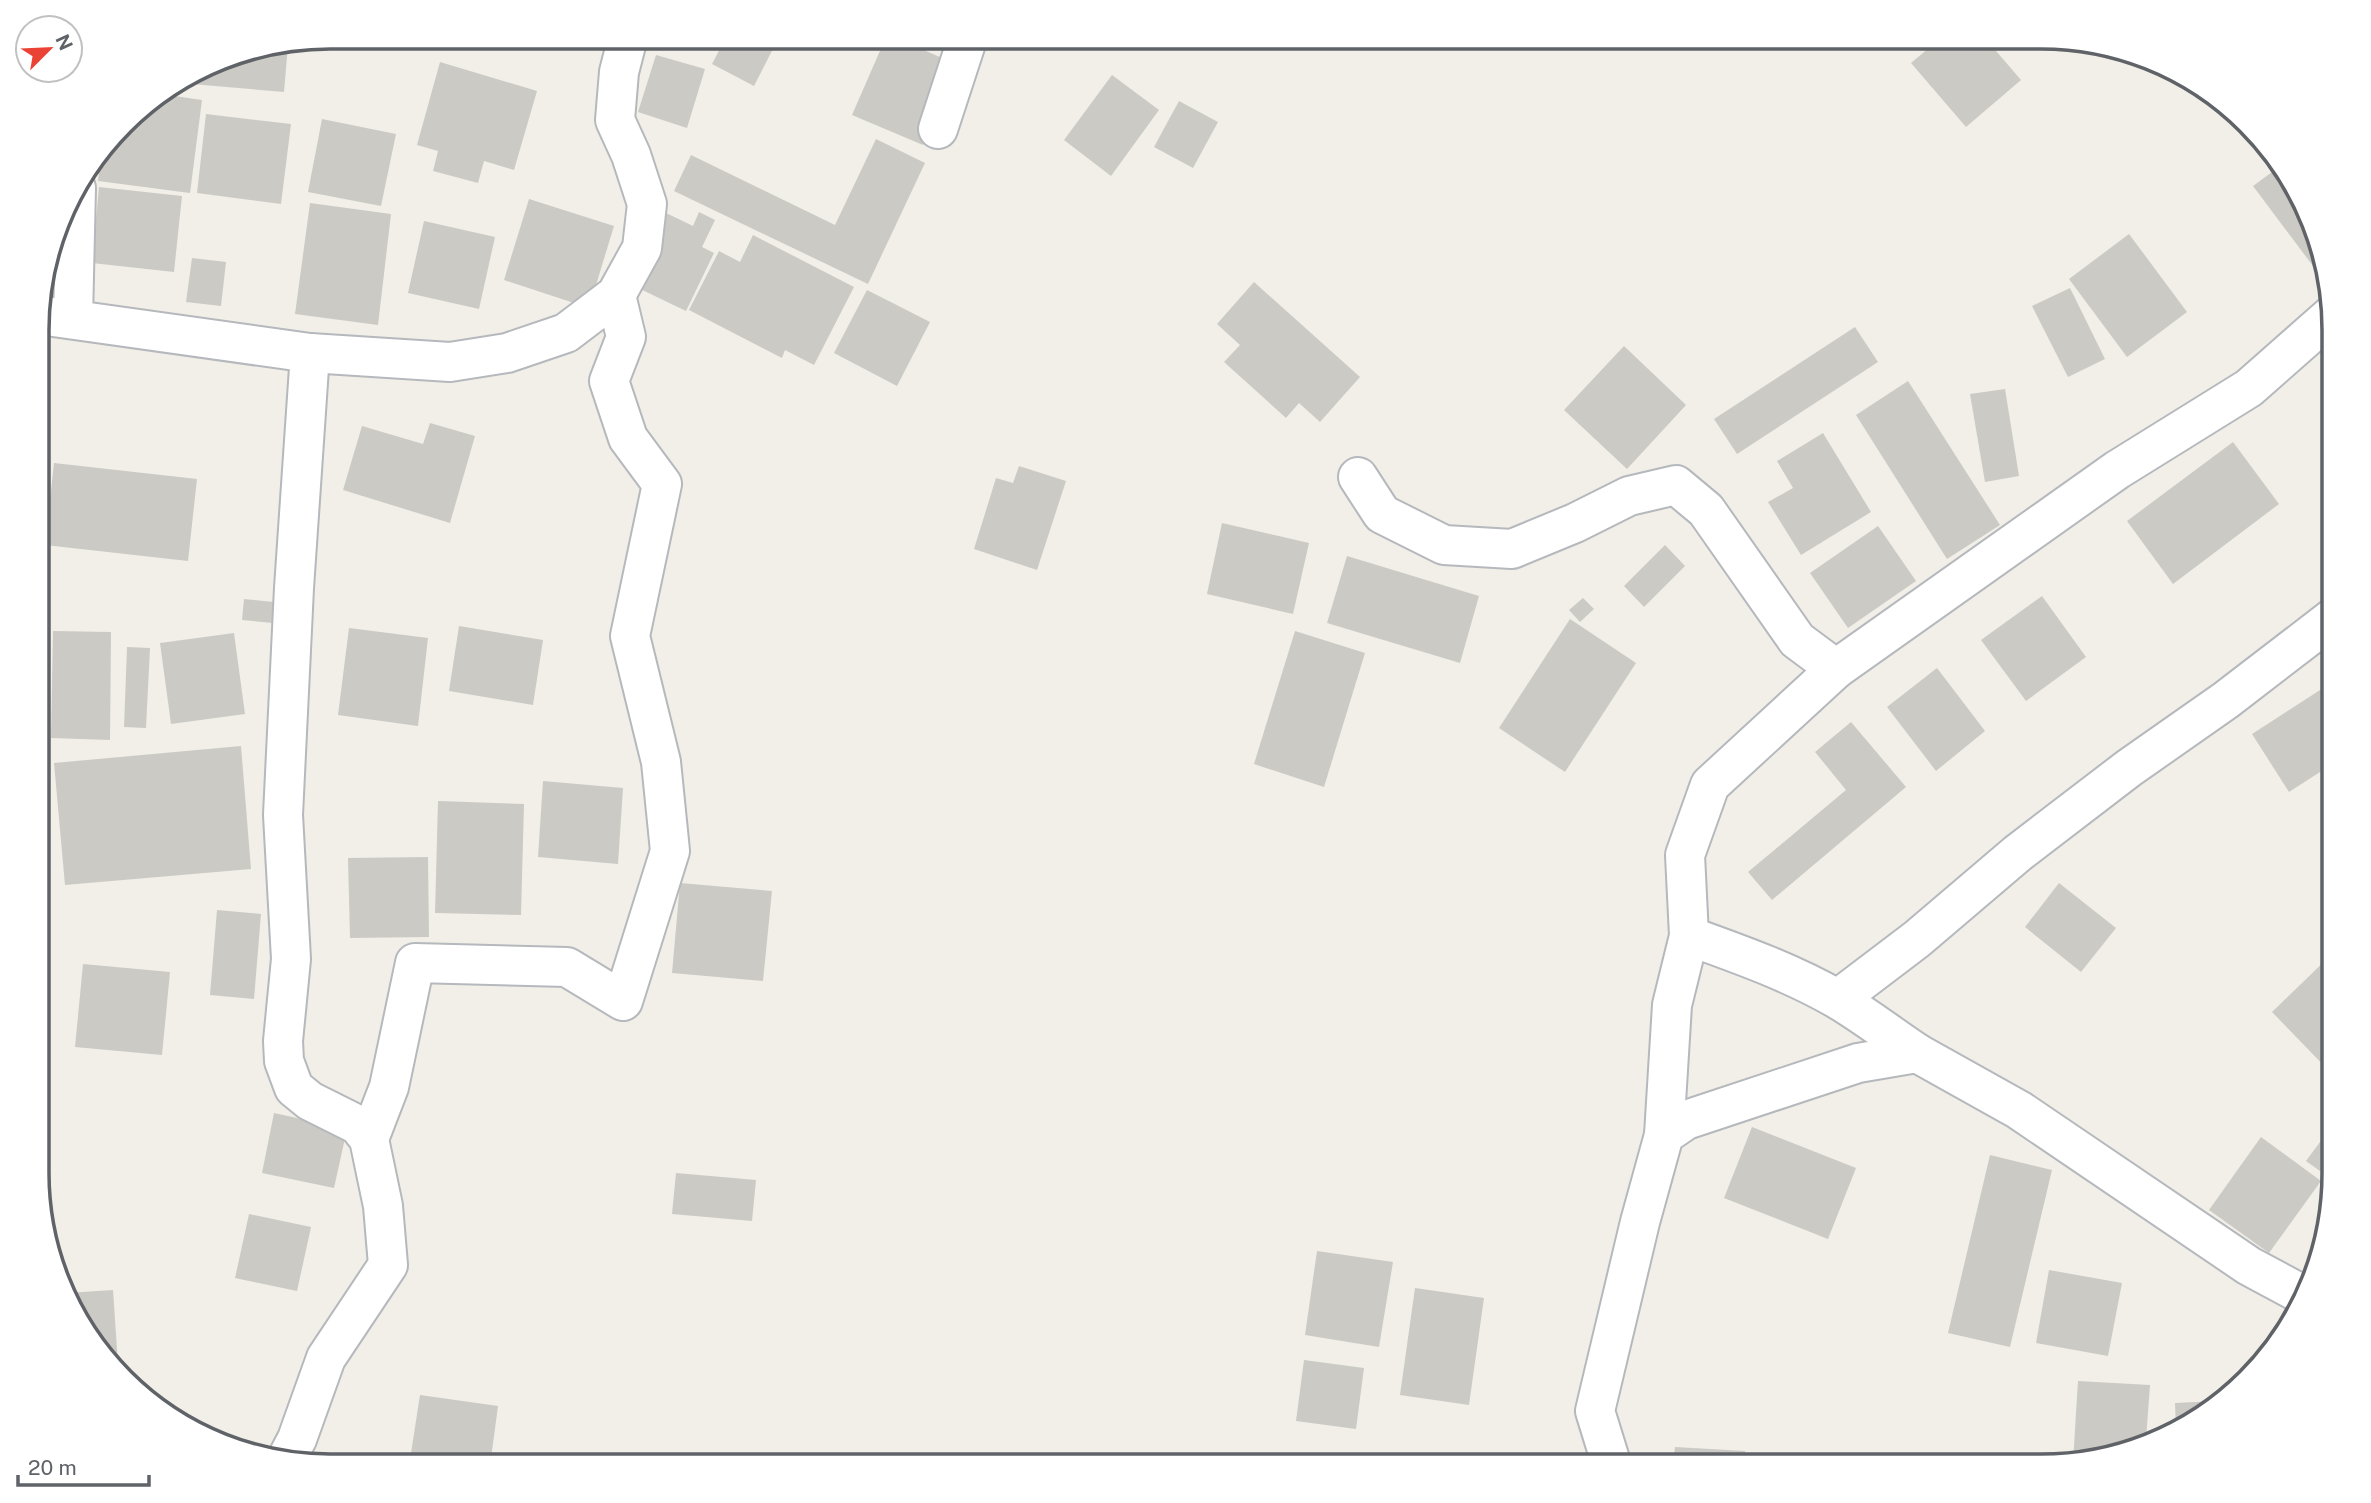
<svg xmlns="http://www.w3.org/2000/svg" width="2371" height="1503" font-family="'Public Sans',sans-serif">
<style>
.building{fill:#cccac5}
.lines{fill:none;stroke-linecap:round;stroke-linejoin:round}
.minor-casing{stroke:#b5b8bc;stroke-width:42}
.minor{stroke:#fff;stroke-width:38}
.rim{fill:none;stroke:#5f6368;stroke-width:3.5}
</style>
<rect width="100%" height="100%" fill="#f1efe8"/>
<g class="building">
<path d="M726,37H779L754,86L712,64Z"/>
<path d="M886,37H922L917,47L958,65L923,145L852,115Z"/>
<path d="M1942,37H1984L2021,80L1966,127L1911,63Z"/>
<path d="M288,45L284,92L180,83L218,59Z"/>
<path d="M656,55L705,69L687,128L638,112Z"/>
<path d="M440,62L537,91L514,170L484,161L478,183L433,171L438,151L417,145Z"/>
<path d="M1112,75L1159,110L1111,176L1064,140Z"/>
<path d="M161,94L202,100L190,193L98,181L101,156L136,110Z"/>
<path d="M1179,101L1218,122L1193,168L1154,147Z"/>
<path d="M206,114L291,124L281,204L197,193Z"/>
<path d="M322,119L396,134L381,206L308,192Z"/>
<path d="M876,139L925,163L868,284L674,191L691,155L835,225Z"/>
<path d="M2279,167L2295,184L2325,282L2253,186Z"/>
<path d="M99,187L182,196L174,272L92,263Z"/>
<path d="M529,199L614,226L589,308L504,280Z"/>
<path d="M310,203L391,214L378,325L295,314Z"/>
<path d="M699,212L715,220L702,247L714,253L686,311L636,287L651,241L666,213L693,226Z"/>
<path d="M424,221L495,237L479,309L408,293Z"/>
<path d="M2129,234L2187,312L2127,357L2069,279Z"/>
<path d="M753,235L854,287L814,365L785,350L782,358L689,310L719,251L740,262Z"/>
<path d="M192,258L226,262L221,306L186,302Z"/>
<path d="M1254,282L1360,377L1320,422L1299,403L1286,418L1224,362L1240,345L1217,324Z"/>
<path d="M2070,288L2105,359L2068,377L2032,306Z"/>
<path d="M867,290L930,322L897,386L834,353Z"/>
<path d="M1855,327L1878,362L1737,454L1714,419Z"/>
<path d="M1624,346L1686,405L1627,469L1564,410Z"/>
<path d="M1908,381L2000,525L1947,559L1856,415Z"/>
<path d="M2005,389L2019,476L1985,482L1970,394Z"/>
<path d="M430,423L475,436L450,523L343,490L362,426L423,444Z"/>
<path d="M1823,433L1871,512L1801,555L1768,502L1793,488L1777,461Z"/>
<path d="M2233,442L2279,504L2173,584L2127,521Z"/>
<path d="M54,463L197,479L188,561L45,545Z"/>
<path d="M1019,466L1066,481L1037,570L974,549L996,478L1013,483Z"/>
<path d="M1222,523L1309,543L1293,614L1207,594Z"/>
<path d="M1878,526L1916,581L1848,628L1810,573Z"/>
<path d="M1665,545L1685,566L1644,607L1624,586Z"/>
<path d="M1347,556L1479,596L1460,663L1327,623Z"/>
<path d="M2042,596L2086,657L2026,701L1981,640Z"/>
<path d="M1583,598L1594,609L1580,622L1569,610Z"/>
<path d="M244,599L274,602L273,623L242,620Z"/>
<path d="M1570,619L1636,663L1565,772L1499,728Z"/>
<path d="M459,626L543,640L533,705L449,691Z"/>
<path d="M349,628L428,638L418,726L338,715Z"/>
<path d="M53,631L111,632L110,740L51,738Z"/>
<path d="M1295,631L1365,653L1324,787L1254,764Z"/>
<path d="M234,633L245,714L171,724L160,643Z"/>
<path d="M127,647L150,648L146,728L124,727Z"/>
<path d="M1937,668L1985,731L1936,771L1887,707Z"/>
<path d="M2334,681V763L2289,792L2252,734Z"/>
<path d="M1851,722L1906,787L1772,900L1748,872L1846,790L1815,752Z"/>
<path d="M241,746L251,869L65,885L54,763Z"/>
<path d="M543,781L623,788L618,864L538,857Z"/>
<path d="M438,801L524,804L521,915L435,913Z"/>
<path d="M428,857L429,937L350,938L348,858Z"/>
<path d="M680,883L772,891L763,981L672,973Z"/>
<path d="M2059,883L2116,928L2081,972L2025,927Z"/>
<path d="M217,910L261,914L254,999L210,995Z"/>
<path d="M2334,952V1076L2272,1012Z"/>
<path d="M83,964L170,972L162,1055L75,1047Z"/>
<path d="M274,1113L347,1129L334,1188L262,1173Z"/>
<path d="M2334,1123V1181L2306,1161Z"/>
<path d="M1752,1127L1856,1168L1828,1239L1724,1198Z"/>
<path d="M2261,1137L2321,1181L2269,1253L2209,1210Z"/>
<path d="M1990,1155L2052,1170L2010,1347L1948,1333Z"/>
<path d="M676,1173L756,1180L752,1221L672,1214Z"/>
<path d="M249,1214L311,1227L297,1291L235,1278Z"/>
<path d="M1317,1251L1393,1262L1379,1347L1305,1335Z"/>
<path d="M2049,1270L2122,1283L2108,1356L2036,1343Z"/>
<path d="M1415,1288L1484,1298L1469,1405L1400,1395Z"/>
<path d="M113,1290L118,1364L76,1320L67,1293Z"/>
<path d="M1304,1360L1364,1368L1356,1429L1296,1421Z"/>
<path d="M2078,1381L2150,1385L2146,1439L2073,1462Z"/>
<path d="M420,1395L498,1406L490,1466H409Z"/>
<path d="M2216,1401L2188,1427L2176,1430L2175,1403Z"/>
<path d="M1675,1447L1745,1451L1744,1466H1673Z"/>
</g>
<g class="lines">
<g class="minor-casing">
<g id="minor">
<path d="M938,129L968,37"/>
<path d="M39,315L310,353L450,362L507,353L566,333L616,295L642,248L647,204L631,155L615,120L619,72L628,37"/>
<path d="M73,319L76,188"/>
<path d="M1358,477L1382,514L1444,545L1512,549L1575,523L1629,496L1676,485L1706,510L1797,640L1836,669L2117,470L2249,388L2334,313"/>
<path d="M1689,936C1739,954 1790,972 1837,999C1864,1015 1890,1035 1917,1053"/>
<path d="M1838,999L1917,939L2018,853L2129,768L2226,700L2334,617"/>
<path d="M1664,1135L1672,1005L1689,936L1685,855L1710,785L1836,669"/>
<path d="M369,1139L389,1087L415,963L567,967L623,1001L670,851L661,762L630,636L662,484L628,438L609,381L626,337L616,295"/>
<path d="M286,1460L297,1439L326,1358L388,1265L383,1206L369,1139L358,1125L310,1101L294,1088L284,1061L283,1041L291,959L283,815L294,588L310,353"/>
<path d="M1612,1466L1595,1411L1640,1222L1664,1135L1686,1120L1858,1063L1917,1053L2019,1110L2249,1266L2305,1296"/>
</g>
</g>
<use href="#minor" class="minor"/>
</g>
<path d="M0 0H2371V1503H0ZM330 49H2041A281 281 0 0 1 2322 330V1173A281 281 0 0 1 2041 1454H330A281 281 0 0 1 49 1173V330A281 281 0 0 1 330 49Z" fill="#fff" fill-rule="evenodd"/>
<path class="rim" d="M330 49H2041A281 281 0 0 1 2322 330V1173A281 281 0 0 1 2041 1454H330A281 281 0 0 1 49 1173V330A281 281 0 0 1 330 49Z"/>
<g transform="translate(49 49) rotate(66)"><circle r="33" fill="#ffffff" stroke="#bfc1c3" stroke-width="2"/>
<path d="M0-5L12 26L0 18L-12 26Z" fill="#ea4335"/>
<text y="-10" font-size="19" font-weight="bold" text-anchor="middle" fill="#5f6368">N</text>
</g>
<path d="M18 1475v10h131v-10" fill="none" stroke="#5f6368" stroke-width="3.5"/>
<text x="28" y="1475" font-size="21" fill="#5f6368" stroke="#ffffff" stroke-width="5" paint-order="stroke">20 m</text>
</svg>
